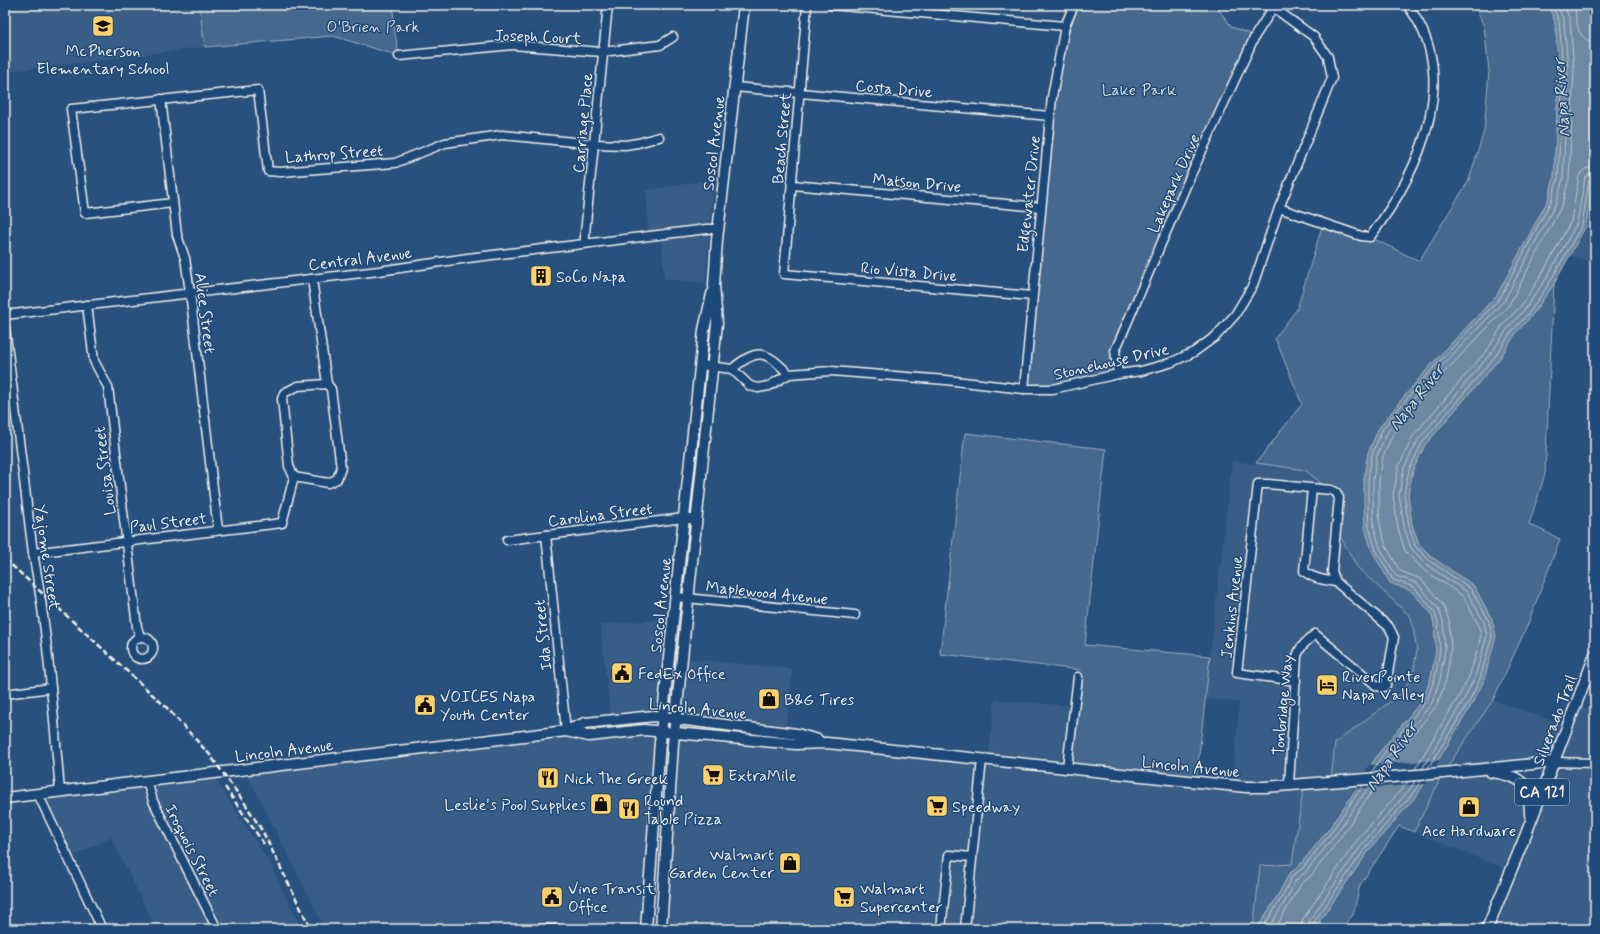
<svg xmlns="http://www.w3.org/2000/svg" width="1600" height="934" font-family="Mynerve,sans-serif">
<style>
.built{fill:#375d86;fill-rule:evenodd}
.green{fill:#45688e;stroke:#9cacbb}
.water{fill:#6e88a2;stroke:#a4b2be}
.pier{fill:#28517e}
.lines{fill:none;stroke-linecap:round;stroke-linejoin:round}
.shore{stroke:#bec7cc;stroke-width:1}
.minor-casing{stroke:#f4f1e8;stroke-width:11}
.major-casing{stroke:#f4f1e8;stroke-width:13}
.minor{stroke:#1f4a7a;stroke-width:8}
.major{stroke:#1f4a7a;stroke-width:10}
.rail{stroke:#f4f1e8;stroke-width:2.5;stroke-dasharray:6 3;stroke-linecap:butt}
.labels{text-anchor:middle;stroke-width:3;stroke-linejoin:round;paint-order:stroke}
.shield{fill:#1f4a7a;stroke:#b4bfc7;stroke-width:1}
.shield-label{font-size:15px;font-weight:bold;fill:#f4f1e8}
.park-label{font-size:16px;fill:#dadcda;stroke:#1f4a7a}
.street-label{font-size:16px;fill:#f4f1e8;stroke:#1f4a7a}
.poi-label{font-size:16px;fill:#f4f1e8;stroke:#1f4a7a;text-anchor:start}
.water-label{font-size:17px;font-style:italic;fill:#d9dcda;stroke:#1f4a7a}
</style>
<rect width="100%" height="100%" fill="#28517e"/>
<filter id="ink" filterUnits="userSpaceOnUse"><feTurbulence type="fractalNoise" baseFrequency=".025" numOctaves="2"/><feDisplacementMap in="SourceGraphic" scale="8" xChannelSelector="R" yChannelSelector="G"/><feConvolveMatrix kernelMatrix="1 2 1 2 8 2 1 2 1" color-interpolation-filters="sRGB"/></filter>
<g filter="url(#ink)">
<g class="built">
<path d="M5,5H199L205,47L5,72Z"/>
<path d="M1595,170V263L1570,256L1586,226Z"/>
<path d="M714,179L705,283L664,279L661,235L649,236L646,190Z"/>
<path d="M1232,461L1305,470L1331,490L1336,492V530L1358,568L1411,617L1417,650L1413,673L1403,692L1335,743L1331,781L1304,784L1292,865L1260,866L1254,922L1249,929H661L674,732L988,759L995,700L1075,706L1068,767L1233,786L1239,702L1205,699Z"/>
<path d="M674,618L663,716L611,720L600,625Z"/>
<path d="M682,658L793,669L785,733L676,718Z"/>
<path d="M1493,700L1567,726L1576,706L1595,710V792L1593,815L1595,816V929H1487L1511,871L1414,832L1443,773ZM1553,762L1531,820L1530,799L1511,776L1478,770Z"/>
<path d="M661,731L646,929H325L245,770L524,737Z"/>
<path d="M212,774L268,860L302,929H217L213,920L196,929H156L111,837L68,859L38,794Z"/>
</g>
<g class="green">
<path d="M199,5H395L393,8L395,33L399,56L333,36L205,47Z"/>
<path d="M1074,5H1215L1232,27L1255,36L1115,351L1118,374L1053,389H1024L1052,97Z"/>
<path d="M1474,5H1548L1555,22L1559,69L1554,178L1548,200L1497,295L1431,365L1379,428L1368,453L1364,480L1402,588H1406L1414,592L1431,613L1434,623L1436,651L1431,677L1424,698L1379,753L1355,791L1329,829L1299,866L1289,874L1278,895L1257,929H1249L1254,922L1260,866L1292,864L1304,783L1331,781L1335,743L1403,692L1413,673L1417,650L1411,617L1358,568L1336,529L1339,498L1305,470L1256,463L1302,404L1275,338L1297,309L1323,223L1370,237L1419,261L1469,180L1484,131L1489,71L1484,26Z"/>
<path d="M1554,284L1545,474L1529,524L1560,539L1527,626L1493,700L1443,773L1414,832L1399,826L1360,885L1353,915L1340,929H1314L1370,849L1418,794L1472,704L1484,680L1474,586L1433,558L1419,544L1412,525L1408,494L1413,470L1425,445L1500,358L1516,333L1532,315Z"/>
<path d="M965,433L1106,449L1085,645L1210,656L1196,782L1067,767L1078,677L1081,670L940,654Z"/>
</g>
<path class="water" d="M1548,5H1590L1595,39V170L1586,226L1554,284L1532,315L1516,333L1500,358L1425,445L1413,470L1408,494L1412,525L1419,544L1433,558L1474,586L1492,619L1496,636L1484,680L1472,704L1418,794L1370,849L1314,929H1257L1278,895L1289,874L1299,866L1329,829L1355,791L1379,753L1424,698L1431,677L1436,651L1434,623L1431,613L1411,591L1390,583L1372,551L1365,528L1364,506V480L1368,453L1379,428L1401,400L1431,365L1497,295L1548,200L1554,178L1559,69L1555,22Z"/>
<path class="pier" d="M1440,760L1426,784L1354,789L1369,765Z"/>
<g class="lines">
<g class="shore">
<path d="M1575,5C1576,20 1576,41 1595,42"/>
<path d="M1428,768L1469,702L1480,679L1492,636L1489,621L1471,589L1430,561L1415,546L1409,526L1404,494L1409,470L1422,443L1496,355L1512,331L1529,313L1550,282L1582,225L1589,181L1591,178L1595,177"/>
<path d="M1415,769L1459,696L1470,675L1481,636L1478,624L1463,596L1424,570L1405,551L1398,528L1393,495L1399,466L1413,436L1488,349L1503,324L1521,306L1541,276L1571,221L1579,176L1585,169L1595,166"/>
<path d="M1422,769L1464,699L1475,677L1487,636L1484,622L1467,592L1427,565L1411,548L1404,527L1399,495L1404,468L1418,440L1492,352L1508,328L1525,309L1546,279L1577,223L1585,178L1589,174L1595,172"/>
<path d="M1378,772L1386,759L1432,703L1440,679L1445,650L1443,621L1438,608L1417,583L1396,576L1380,548L1374,527L1373,506V480L1377,455L1387,433L1408,405L1437,371L1504,301L1556,203L1563,179L1568,69L1564,21L1557,5"/>
<path d="M1385,772L1391,762L1437,705L1446,680L1451,650L1449,620L1443,605L1421,579L1400,571L1386,546L1380,526L1379,506V481L1383,457L1392,436L1412,409L1442,375L1509,305L1562,205L1569,179L1574,69L1570,20L1564,5"/>
<path d="M1371,773L1382,756L1427,700L1435,678L1440,650L1438,623L1434,611L1414,587L1393,580L1376,550L1369,527L1368,506V480L1372,454L1382,430L1404,402L1434,367L1500,298L1551,201L1558,178L1563,69L1559,21L1552,5"/>
<path d="M1262,929L1282,897L1292,876L1303,868L1332,831L1363,785"/>
<path d="M1268,929L1286,900L1296,880L1306,872L1336,834L1370,785"/>
<path d="M1275,929L1301,884L1311,876L1340,838L1377,784"/>
<path d="M1300,929L1303,919L1358,839L1408,782"/>
<path d="M1306,929L1308,923L1363,843L1410,789L1415,781"/>
<path d="M1311,929L1312,925L1367,846L1414,792L1421,781"/>
</g>
<g class="minor-casing">
<g id="minor">
<path d="M807,5L784,274L1032,296"/>
<path d="M831,5L1065,26"/>
<path d="M399,56L512,45L602,52L660,45L673,37"/>
<path d="M735,87L1050,116"/>
<path d="M161,99L177,235L185,258L190,292L218,530"/>
<path d="M792,185L1040,207"/>
<path d="M173,203L85,213L71,109L258,90L268,171L280,172L395,163L445,143L502,135L594,144L625,145L638,143L659,137"/>
<path d="M1279,208L1361,236L1370,237C1418,174 1464,77 1407,5"/>
<path d="M585,243V233L608,5"/>
<path d="M87,305L94,361L108,387L137,627L140,637"/>
<path d="M5,315L379,271L468,258L707,229H718"/>
<path d="M5,328L33,553C48,631 53,712 60,791"/>
<path d="M701,365L732,369L750,386L758,388L769,386L789,374L831,371L946,380L1024,389H1053L1118,374L1141,371L1170,363L1194,352L1216,336L1235,315L1253,285L1279,208L1332,78L1328,57L1314,37L1270,5"/>
<path d="M732,369C759,347 765,351 789,374"/>
<path d="M1118,374L1115,351L1189,179L1255,36L1273,8"/>
<path d="M1024,389L1052,97L1065,26L1074,5"/>
<path d="M294,477L328,483L337,479L341,468L331,389L327,384L312,279"/>
<path d="M1312,489L1304,571C1313,579 1325,580 1336,582"/>
<path d="M546,535L566,731"/>
<path d="M507,540L684,518L696,520"/>
<path d="M33,553L282,523L294,477L289,466L282,399L284,393L298,386L327,384"/>
<path d="M676,597L855,615"/>
<circle cx="142" cy="648" r="11"/>
<path d="M5,694L51,688"/>
<path d="M1553,762L1595,763"/>
<path d="M1067,767L1078,677"/>
<path d="M147,781L153,801L217,929"/>
<path d="M1289,784L1297,656L1300,649L1305,643L1315,634L1377,686L1384,687L1386,685L1394,637L1389,627L1336,582L1332,571L1339,498L1336,492L1331,490L1268,484H1258L1237,673L1296,681"/>
<path d="M38,794L102,929"/>
<path d="M538,929H558"/>
<path d="M941,929L949,855L972,857"/>
<path d="M965,929L982,759"/>
</g>
</g>
<g class="major-casing">
<g id="major">
<path d="M566,731L589,736L644,730L796,744L827,743L1246,787H1265L1443,773L1553,762"/>
<path d="M1491,772C1523,776 1530,784 1530,815"/>
<path d="M5,798L566,731L585,723L654,716L797,734L818,740"/>
<path d="M646,929L660,742L704,330L712,294"/>
<path d="M661,929L673,744L717,323L714,285L717,240L744,5"/>
<path d="M1487,929L1524,839L1595,655"/>
</g>
</g>
<use href="#minor" class="minor"/>
<use href="#major" class="major"/>
<g class="rail">
<path d="M5,559L166,707L210,755L244,802L263,832L311,929"/>
<path d="M225,787L264,844"/>
</g>
</g>
</g>
<defs>
<g id="school-square" transform="scale(1.15)"><rect x="-9" y="-9" width="18" height="18" rx="4" fill="#ffd166" stroke="#1f4a7a"/><path d="M0-5L7-2L0 1L-7-2ZM-4 1L0 2.5L4 1V4Q0 6-4 4Z" fill="#111"/></g>
<g id="building-square" transform="scale(1.15)"><rect x="-9" y="-9" width="18" height="18" rx="4" fill="#ffd166" stroke="#1f4a7a"/><path d="M-4-6H4V6H1V3H-1V6H-4ZM-2.5-4.3h1.7v1.8h-1.7ZM.8-4.3h1.7v1.8H.8ZM-2.5-1h1.7V.8h-1.7ZM.8-1h1.7V.8H.8Z" fill="#111"/></g>
<g id="civic-square" transform="scale(1.15)"><rect x="-9" y="-9" width="18" height="18" rx="4" fill="#ffd166" stroke="#1f4a7a"/><path d="M-.6-6.5H3V-4.5H.6V-3L4-1V1h2V6H-6V1h2V-1L-.6-3ZM-1.2 2.5V6h2.4V2.5Z" fill="#111"/></g>
<g id="hotel-square" transform="scale(1.15)"><rect x="-9" y="-9" width="18" height="18" rx="4" fill="#ffd166" stroke="#1f4a7a"/><path d="M-6-4.5h1.5V1H6V5H4.5V3h-9V5H-6ZM-4 0a1.8 1.8 0 1 1 3.6 0ZM.5 0V-2.5h3Q6-2.5 6 0Z" fill="#111"/></g>
<g id="shop-square" transform="scale(1.15)"><rect x="-9" y="-9" width="18" height="18" rx="4" fill="#ffd166" stroke="#1f4a7a"/><path d="M-5-2.5h2.3a2.7 3.5 0 0 1 5.4 0H5L5.5 6h-11ZM-1.5-2.5h3a1.5 2.3 0 0 0-3 0Z" fill="#111"/></g>
<g id="supermarket-square" transform="scale(1.15)"><rect x="-9" y="-9" width="18" height="18" rx="4" fill="#ffd166" stroke="#1f4a7a"/><path d="M-6-5.5h2.5l.6 2H6L4.5 2H-2.5L-4.4-4H-6ZM-1.5 3.2a1.3 1.3 0 1 0 .1 0ZM3 3.2a1.3 1.3 0 1 0 .1 0Z" fill="#111"/></g>
<g id="restaurant-square" transform="scale(1.15)"><rect x="-9" y="-9" width="18" height="18" rx="4" fill="#ffd166" stroke="#1f4a7a"/><path d="M-5-6h1v4h1v-4h1v4h1v-4h1v5L-1.5 .5V6h-2V.5L-5-1ZM5-6V6H3V1.5H1.5Q1.5-4 5-6Z" fill="#111"/></g>
</defs>
<g fill-rule="evenodd">
<use href="#school-square" x="103" y="26"/>
<use href="#building-square" x="541" y="276"/>
<use href="#civic-square" x="622" y="673"/>
<use href="#hotel-square" x="1327" y="685"/>
<use href="#shop-square" x="769" y="699"/>
<use href="#civic-square" x="425" y="705"/>
<use href="#supermarket-square" x="713" y="775"/>
<use href="#restaurant-square" x="548" y="778"/>
<use href="#shop-square" x="601" y="804"/>
<use href="#supermarket-square" x="937" y="806"/>
<use href="#shop-square" x="1469" y="807"/>
<use href="#restaurant-square" x="629" y="809"/>
<use href="#shop-square" x="790" y="863"/>
<use href="#civic-square" x="552" y="897"/>
<use href="#supermarket-square" x="844" y="897"/>
</g>
<g class="labels">
<rect class="shield" x="1515" y="779" width="54" height="26" rx="3"/>
<g class="shield-label">
<text x="1542" y="797">CA 121</text>
</g>
<g class="park-label">
<text x="373" y="32">O'Brien Park</text>
<text x="1139" y="95">Lake Park</text>
</g>
<g class="street-label">
<text transform="translate(538 36) rotate(2)" y="6">Joseph Court</text>
<text transform="translate(894 88) rotate(5)" y="6">Costa Drive</text>
<text transform="translate(582 123) rotate(-85)" y="6">Carriage Place</text>
<text transform="translate(781 138) rotate(-85)" y="6">Beach Street</text>
<text transform="translate(713 143) rotate(-83)" y="6">Soscol Avenue</text>
<text transform="translate(334 153) rotate(-4)" y="6">Lathrop Street</text>
<text transform="translate(917 182) rotate(5)" y="6">Matson Drive</text>
<text transform="translate(1173 183) rotate(-66)" y="6">Lakepark Drive</text>
<text transform="translate(1028 194) rotate(-84)" y="6">Edgewater Drive</text>
<text transform="translate(360 258) rotate(-7)" y="6">Central Avenue</text>
<text transform="translate(909 271) rotate(5)" y="6">Rio Vista Drive</text>
<text transform="translate(206 313) rotate(83)" y="6">Alice Street</text>
<text transform="translate(1111 361) rotate(-13)" y="6">Stonehouse Drive</text>
<text transform="translate(104 471) rotate(-97)" y="6">Louisa Street</text>
<text transform="translate(600 514) rotate(-7)" y="6">Carolina Street</text>
<text transform="translate(168 522) rotate(-7)" y="6">Paul Street</text>
<text transform="translate(48 557) rotate(82)" y="6">Yajome Street</text>
<text transform="translate(767 592) rotate(6)" y="6">Maplewood Avenue</text>
<text transform="translate(660 605) rotate(-84)" y="6">Soscol Avenue</text>
<text transform="translate(1231 607) rotate(-84)" y="6">Jenkins Avenue</text>
<text transform="translate(542 635) rotate(-96)" y="6">Ida Street</text>
<text transform="translate(1282 705) rotate(-85)" y="6">Tonbridge Way</text>
<text transform="translate(698 708) rotate(6)" y="6">Lincoln Avenue</text>
<text transform="translate(1554 720) rotate(-69)" y="6">Silverado Trail</text>
<text transform="translate(284 750) rotate(-7)" y="6">Lincoln Avenue</text>
<text transform="translate(1191 766) rotate(6)" y="6">Lincoln Avenue</text>
<text transform="translate(193 850) rotate(63)" y="6">Iroquois Street</text>
</g>
<g class="poi-label">
<text x="103" y="56" text-anchor="middle">McPherson<tspan x="103" dy="18">Elementary School</tspan></text>
<text x="556" y="282">SoCo Napa</text>
<text x="638" y="679">FedEx Office</text>
<text x="1342" y="682">RiverPointe<tspan x="1342" dy="18">Napa Valley</tspan></text>
<text x="440" y="702">VOICES Napa<tspan x="440" dy="18">Youth Center</tspan></text>
<text x="784" y="705">B&amp;G Tires</text>
<text x="728" y="781">ExtraMile</text>
<text x="564" y="784">Nick The Greek</text>
<text x="644" y="806">Round<tspan x="644" dy="18">Table Pizza</tspan></text>
<text x="586" y="810" text-anchor="end">Leslie's Pool Supplies</text>
<text x="952" y="812">Speedway</text>
<text x="1469" y="836" text-anchor="middle">Ace Hardware</text>
<text x="774" y="860" text-anchor="end">Walmart<tspan x="774" dy="18">Garden Center</tspan></text>
<text x="568" y="894">Vine Transit<tspan x="568" dy="18">Office</tspan></text>
<text x="860" y="894">Walmart<tspan x="860" dy="18">Supercenter</tspan></text>
</g>
<g class="water-label">
<text transform="translate(1561 98) rotate(-94)" y="6">Napa River</text>
<text transform="translate(1416 397) rotate(-52)" y="6">Napa River</text>
<text transform="translate(1391 756) rotate(-56)" y="6">Napa River</text>
</g>
</g>
<rect width="1600" height="934" fill="none" stroke="#1f4a7a" stroke-width="20"/>
<rect x="10" y="10" width="1580" height="914" fill="none" stroke="#f4f1e8" stroke-width="1.5" filter="url(#ink)"/>
</svg>
